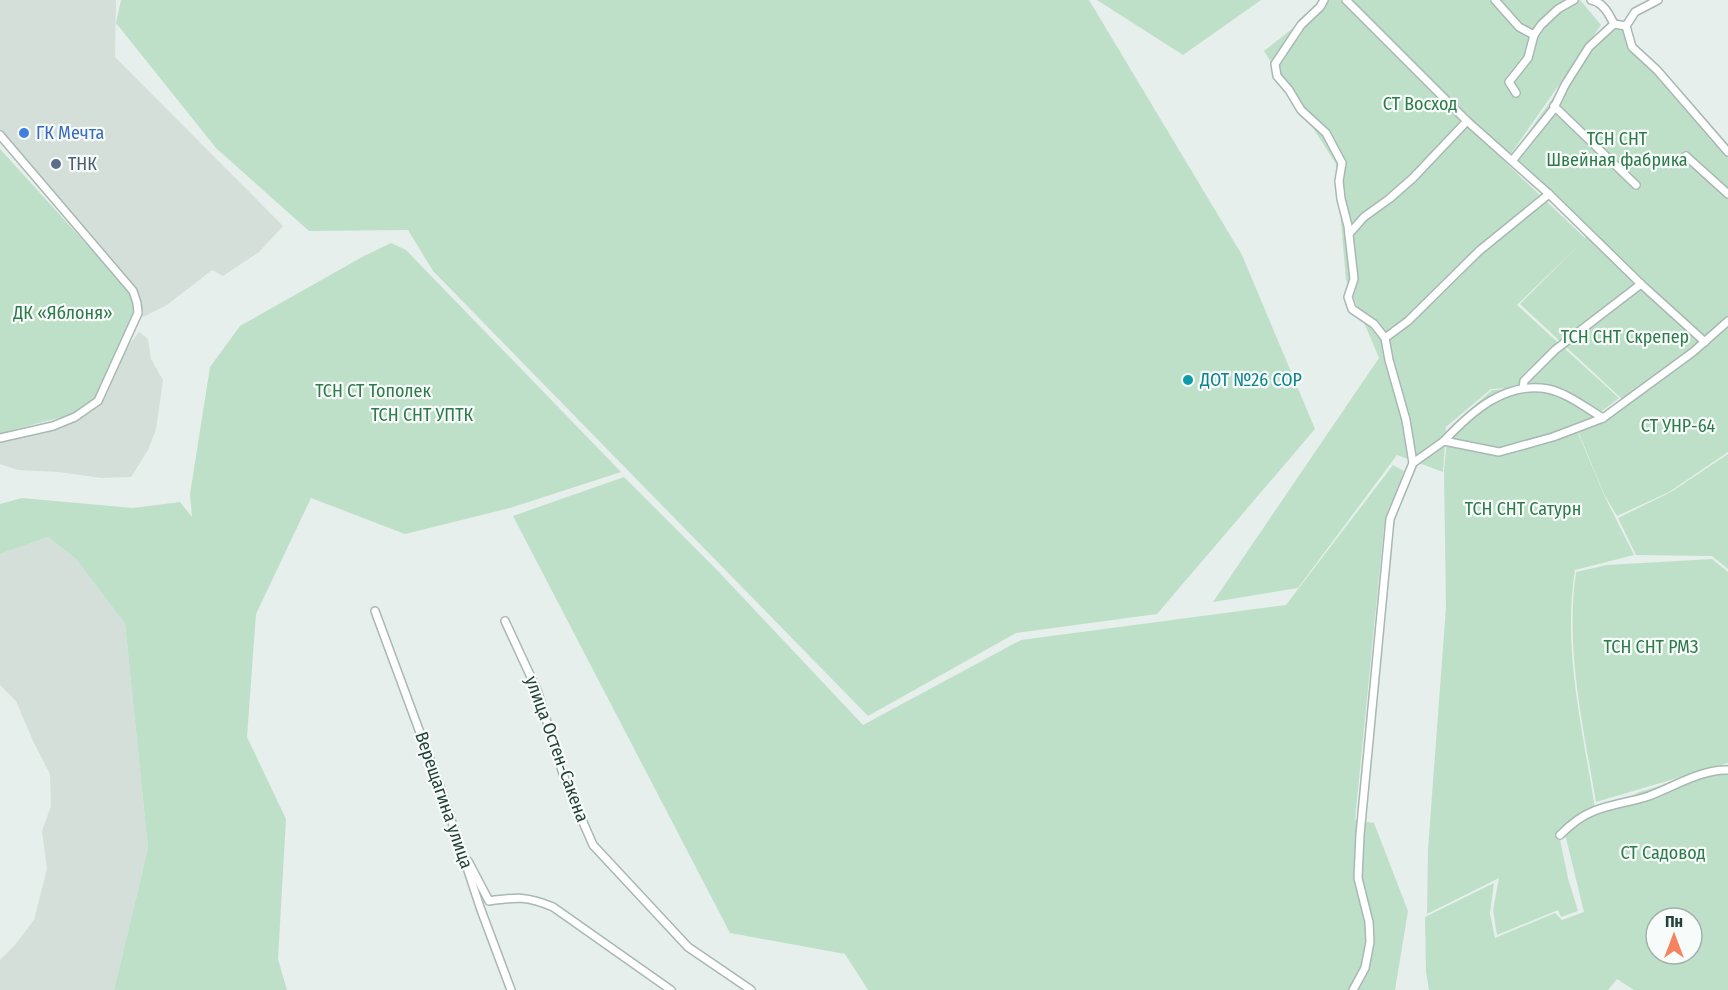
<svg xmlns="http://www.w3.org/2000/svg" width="1728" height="990" font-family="'Fira Sans Condensed',sans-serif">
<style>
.built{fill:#d4dfda}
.green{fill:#bfe0c8;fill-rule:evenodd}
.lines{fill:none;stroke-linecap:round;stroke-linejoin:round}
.minor-casing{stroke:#a8b8b2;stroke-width:10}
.minor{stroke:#fff;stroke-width:7}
.shop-dot{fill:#3f7fe0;stroke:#f7fbf9;stroke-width:2}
.service-dot{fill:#5c6f8a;stroke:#f7fbf9;stroke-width:2}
.culture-dot{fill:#0f9aa8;stroke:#f7fbf9;stroke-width:2}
.labels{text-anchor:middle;stroke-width:4.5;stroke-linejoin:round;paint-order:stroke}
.park-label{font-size:18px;fill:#2d7a4b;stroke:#f7fbf9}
.shop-label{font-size:18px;fill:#366cbe;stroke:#f7fbf9;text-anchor:start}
.service-label{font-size:18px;fill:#4e5e75;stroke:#f7fbf9;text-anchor:start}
.culture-label{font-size:18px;fill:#0d838f;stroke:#f7fbf9;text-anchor:start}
.street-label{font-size:18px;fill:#24423a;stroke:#f7fbf9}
</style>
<rect width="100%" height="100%" fill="#e6efeb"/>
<g class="built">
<path d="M0,0H116L115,57L283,226L259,252L223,276L212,270L167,305L143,317L137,295L0,137Z"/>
<path d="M139,332L148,339L151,359L163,380L156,429L148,450L131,477L101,478L59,472L18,470L0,464V441L22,438L71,422L93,411L107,387L119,358Z"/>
<path d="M48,537L76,559L125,624L148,848L114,990H0V960L15,945L34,920L47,869L42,831L51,806L50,774L34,743L16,701L0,685V554Z"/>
</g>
<g class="green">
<path d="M121,0H1089L1242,255L1315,429L1157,614L1016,633L868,716L433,271L408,230L309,231L216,148L116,23Z"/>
<path d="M1097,0H1261L1183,55Z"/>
<path d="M1329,0H1580L1601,25L1505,162L1585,238L1589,235L1702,343L1622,399L1520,304L1578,246L1517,305L1619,398L1598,414L1552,386L1491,389L1446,427L1443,472L1397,455L1298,588L1213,602L1379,358L1346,280L1336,164L1264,51Z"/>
<path d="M1624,27L1653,69L1728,154V321L1706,339L1509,162C1527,135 1595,30 1624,27Z"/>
<path d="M0,149L128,290L136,308L96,399L70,415L0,433Z"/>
<path d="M391,243L406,250L621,472L510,508L405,534L311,498L256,614L247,737L286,819L278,959L287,990H114L148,848L125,624L76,559L48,537L0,554V504L22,498L133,508L180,502L192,517L190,494L210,367L240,326L364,256Z"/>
<path d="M1728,327V452L1669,492L1617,516L1604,494L1578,431L1705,347Z"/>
<path d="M1551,388L1599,417L1576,428L1604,495L1634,555L1575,570C1562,649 1583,730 1595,809L1559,835L1568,878L1578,911L1561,917L1558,910L1497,935L1493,910L1499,878L1427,914L1428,849L1446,607L1444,470L1448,429L1492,390Z"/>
<path d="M1728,454V569L1712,556L1636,555L1618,518L1671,492Z"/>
<path d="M1393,465L1404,471L1384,526L1355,820L1374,823L1408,911L1395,990H868L845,954L730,933L513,516L624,477L716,569L863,725L1021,640L1286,605Z"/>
<path d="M1712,559L1728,572V763L1596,802C1583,726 1565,649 1576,572L1607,565Z"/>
<path d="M1728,766V990H1634L1617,979L1608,990H1429L1426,972L1425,917L1494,883L1490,913L1495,938L1555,913L1562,920L1584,912L1565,834L1594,816L1639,792ZM1656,918H1692V954H1656Z"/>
</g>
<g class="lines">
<g class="minor-casing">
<g id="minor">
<path d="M1324,0L1320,7L1301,25L1275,64L1277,76L1289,90L1301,110L1326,133L1342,163L1339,181L1341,199L1348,226L1354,279L1348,297L1352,309L1374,324L1385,338L1389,360L1406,420L1413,463L1390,519L1360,835L1358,878L1369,922L1370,942L1365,968L1353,990"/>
<path d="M1346,0L1467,121L1549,194L1641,284L1705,342"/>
<path d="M1495,0L1519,27L1534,35"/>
<path d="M1591,0C1603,2 1609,14 1614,24"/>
<path d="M1658,0L1635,12L1626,26L1632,47L1657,70L1728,152"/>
<path d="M1516,93L1509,82L1528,58L1534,35L1541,25L1558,9L1574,0"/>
<path d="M1554,106L1636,185"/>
<path d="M0,135L133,291L137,303L138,313L98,401L75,417L53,426L0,438"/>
<path d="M1686,156L1728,194"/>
<path d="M1512,161L1553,110L1565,85L1589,47L1614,24L1626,26"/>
<path d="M1349,234L1364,217L1389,199L1413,178L1467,121"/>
<path d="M1385,338L1408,321L1479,251L1549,194"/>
<path d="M1523,388L1524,381L1555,350L1641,284"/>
<path d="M1444,441C1471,412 1505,381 1548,389C1567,393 1586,408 1603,418"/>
<path d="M1413,463L1444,441L1499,452L1553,437L1603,418L1693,352L1728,321"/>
<path d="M375,611L442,792L481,910L511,990"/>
<path d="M505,621L537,690L566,783L593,845L688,947L751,990"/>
<path d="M1560,835C1570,825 1581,816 1594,811C1612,804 1631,802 1649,796C1673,787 1702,769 1728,770"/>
<path d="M468,861L489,901C517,897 527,896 553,907L671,990"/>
</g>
</g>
<use href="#minor" class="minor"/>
</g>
<circle class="shop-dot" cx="24" cy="133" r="6"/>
<circle class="service-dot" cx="56" cy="164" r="6"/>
<circle class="culture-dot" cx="1188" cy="380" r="6"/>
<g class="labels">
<g class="park-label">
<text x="1420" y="110">СТ Восход</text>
<text x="1617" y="145">ТСН СНТ<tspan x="1617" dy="21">Швейная фабрика</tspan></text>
<text x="63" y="319">ДК «Яблоня»</text>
<text x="1625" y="343">ТСН СНТ Скрепер</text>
<text x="373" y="397">ТСН СТ Тополек</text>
<text x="422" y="421">ТСН СНТ УПТК</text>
<text x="1678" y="432">СТ УНР-64</text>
<text x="1523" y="515">ТСН СНТ Сатурн</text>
<text x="1651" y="653">ТСН СНТ РМЗ</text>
<text x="1663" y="859">СТ Садовод</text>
</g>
<g class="shop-label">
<text x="36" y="139">ГК Мечта</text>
</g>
<g class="service-label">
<text x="68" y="170">ТНК</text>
</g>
<g class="culture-label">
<text x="1200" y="386">ДОТ №26 СОР</text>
</g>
<g class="street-label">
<text transform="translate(557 749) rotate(70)" y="6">улица Остен-Сакена</text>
<text transform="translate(444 800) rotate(71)" y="6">Верещагина улица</text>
</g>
</g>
<g transform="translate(1674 936)"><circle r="28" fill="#f7fbf9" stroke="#a3b1ad" stroke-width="1.5"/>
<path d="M0-4.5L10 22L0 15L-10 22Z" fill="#f4845f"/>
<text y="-9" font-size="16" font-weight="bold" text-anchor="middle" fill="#24423a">Пн</text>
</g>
</svg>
